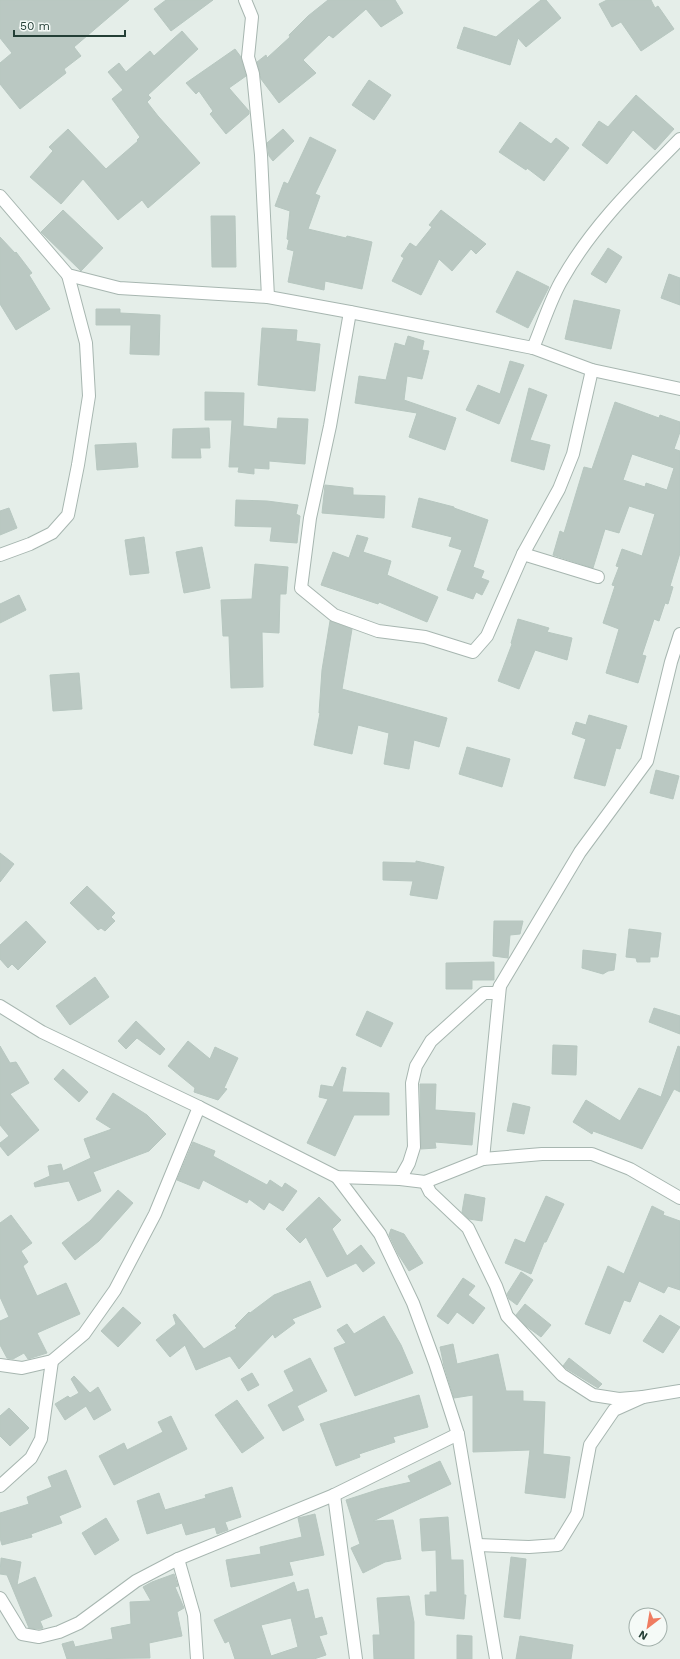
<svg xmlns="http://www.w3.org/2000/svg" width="680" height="1659" font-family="'Work Sans',sans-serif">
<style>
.building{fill:#bac8c2;stroke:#b7c7c0;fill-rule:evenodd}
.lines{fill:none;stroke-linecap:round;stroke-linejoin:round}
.street-casing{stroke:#a7b6b0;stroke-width:14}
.street{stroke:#fff;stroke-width:12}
</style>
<rect width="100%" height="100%" fill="#e5eee9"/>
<g class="building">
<path d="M0,0H129L74,47L81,56L64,69L66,73L20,109L0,84V63L12,53L0,38Z"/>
<path d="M166,0H213L171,31L154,9Z"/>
<path d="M328,0H395L403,13L381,27L366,9L333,38L329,35L303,60L316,73L279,103L261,79L257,62L266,55L267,58L290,37L289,35L308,16Z"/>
<path d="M541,0H546L561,18L526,47L518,38L510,65L457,48L464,27L496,37Z"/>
<path d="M607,0H651L655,8L658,6L674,29L641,51L621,22L612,27L599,4Z"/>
<path d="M182,31L198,49L148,95L151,98L147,102L158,116L200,163L148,208L142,200L118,220L83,179L61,204L30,177L53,151L49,147L68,129L106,169L115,161L138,141L137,140L140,137L112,99L123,90L108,72L119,63L126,72L150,51L154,56Z"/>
<path d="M235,49L241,57L246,76L229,88L249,111V114L226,134L210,114L213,111L199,91L196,94L186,83Z"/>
<path d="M369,80L391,95L374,120L352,105Z"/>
<path d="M636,95L674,129L655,150L633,130L607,164L582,145L599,121L608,127Z"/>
<path d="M520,122L551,144L556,138L569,148L544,181L527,168L526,170L499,152Z"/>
<path d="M283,129L294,141L273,161L269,156L267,143Z"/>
<path d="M310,137L336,150L315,194L320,196L308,229L346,238L347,236L372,242L362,289L325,281L324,290L288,282L294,251L287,249L289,240L287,239L290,211L275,206L284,182L288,184Z"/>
<path d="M63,210L103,248L81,271L41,232Z"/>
<path d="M441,210L486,244L476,254L471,249L452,271L439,259L421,295L392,281L404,258L401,256L410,243L416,247L432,227L429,225Z"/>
<path d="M211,216H235L236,267H212Z"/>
<path d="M0,237L15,253L16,252L32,273L29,275L50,309L16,330L0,304Z"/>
<path d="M608,248L622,257L606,283L591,274Z"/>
<path d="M517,271L549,287L528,328L496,312Z"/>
<path d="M669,274L680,278V305L661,298Z"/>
<path d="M574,300L620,310L611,349L565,339Z"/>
<path d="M96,309H120V313L160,315L159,355L130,354L131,325H96Z"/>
<path d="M262,328L297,330L296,341L320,344L315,391L258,385Z"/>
<path d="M408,336L424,341L422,350L429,351L422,379L407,376L404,400L456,418L445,450L409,437L417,413L355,403L359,376L386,380L395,343L405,346Z"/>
<path d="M510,361L524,365L499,424L466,410L478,385L500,394Z"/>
<path d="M529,388L547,395L530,440L550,445L544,470L511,461Z"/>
<path d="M205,392L244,393L243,426L277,429L278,418L308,419L305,464L269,461V469L254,468V474L238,472L239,467H229L232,420H205Z"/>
<path d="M615,402L659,418L660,415L680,422V432L674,449L680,451V553L670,586L673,587L668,604L665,603L659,621L654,619L642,655L646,656L638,683L606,673L619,629L603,623L615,586L612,585L619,567L616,566L622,549L642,556L655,514L629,506L619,533L605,529L593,568L553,555L560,531L564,533L584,467L592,469ZM632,454L674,468L667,490L646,483L645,487L623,480Z"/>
<path d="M209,428L210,448H200L201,458H172L173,429Z"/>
<path d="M136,443L138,467L97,470L95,445Z"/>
<path d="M325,485L353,488V495L385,496L384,518L322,513Z"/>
<path d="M419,498L454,507V508L488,520L473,567L484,571L481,578L489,581L482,595L476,592L473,599L447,590L462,550L449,546L452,537L412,527Z"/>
<path d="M236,500L267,501L298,505L296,514L300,516L297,543L270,541L272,527L235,526Z"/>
<path d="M9,508L17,528L0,535V511Z"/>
<path d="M357,535L368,538L363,552L391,561L387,575L438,597L427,622L379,602L378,604L321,585L333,552L349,558Z"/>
<path d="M144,537L149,573L130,575L125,540Z"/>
<path d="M202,547L210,588L184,593L176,552Z"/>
<path d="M255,564L288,567L286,594H280L279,633L262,632L263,687L231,688L229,636H223L221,600L252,599Z"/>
<path d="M19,595L26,610L0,623V604Z"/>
<path d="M518,619L549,628L547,632L572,638L567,660L535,650L519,689L498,681L512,644L511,643Z"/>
<path d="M330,621L352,629L342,689L447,718L439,747L414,740L409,769L384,764L389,733L358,725L352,754L314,745L320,713H319L322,670Z"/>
<path d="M79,673L82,709L53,711L50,675Z"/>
<path d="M589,715L627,726L620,749L616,748L605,786L574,778L586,739L572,734L576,722L586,725Z"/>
<path d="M467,747L510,759L502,787L459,774Z"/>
<path d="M656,770L679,776L673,799L650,793Z"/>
<path d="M0,853L14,864L0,882Z"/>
<path d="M416,861L444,867L437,899L410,895L413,881L383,880V862L416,863Z"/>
<path d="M87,886L115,913L111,917L115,921L105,931L101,928L98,930L70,903Z"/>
<path d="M26,921L46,942L18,970L12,964L8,968L0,959V945Z"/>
<path d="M494,921H523L520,934L510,935L508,958L493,956Z"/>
<path d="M629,929L661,933L658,957H650V962H637L636,958L626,957Z"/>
<path d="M583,950L616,954L614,970L608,971L603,974L582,968Z"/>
<path d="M494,962V980H472V989H446V963Z"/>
<path d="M95,977L109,997L70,1025L56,1006Z"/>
<path d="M654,1008L680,1016V1034L649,1022Z"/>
<path d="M367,1011L393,1023L381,1047L356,1035Z"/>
<path d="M136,1021L165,1049L160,1055L137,1038L126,1049L118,1041Z"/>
<path d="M188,1041L210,1059L215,1047L238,1058L224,1088L227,1089L218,1100L194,1092L195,1088L168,1066Z"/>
<path d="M553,1045L577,1046L576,1075L552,1074Z"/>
<path d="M0,1046L10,1063L16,1062L29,1083L10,1094L39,1130L8,1156L0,1146V1143L9,1136L0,1125Z"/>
<path d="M678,1046L680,1047V1092L674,1089L642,1149L593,1131L592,1134L573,1122L586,1100L620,1121L639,1088L661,1097Z"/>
<path d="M342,1067L346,1068L342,1092L389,1093V1115H354L335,1156L307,1143L328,1099L319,1097L321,1085L333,1087Z"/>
<path d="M63,1069L88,1092L79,1102L54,1079Z"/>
<path d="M420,1084H436L435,1110L475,1113L472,1145L435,1142L436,1148L421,1149Z"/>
<path d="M113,1093L147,1115L166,1134L149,1151L93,1172L101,1191L78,1201L69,1181L35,1187L34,1183L50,1176L48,1166L61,1164L63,1171L91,1158L84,1139L112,1129L96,1119Z"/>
<path d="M513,1103L530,1107L524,1134L507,1131Z"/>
<path d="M193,1142L215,1151L213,1156L267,1185L270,1180L282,1188L285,1183L297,1191L283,1211L269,1202L264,1210L249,1199L247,1203L203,1180L199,1189L177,1180Z"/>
<path d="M118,1190L133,1203L99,1241L75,1260L62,1243L90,1221Z"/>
<path d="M465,1194L485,1198L482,1221L469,1219L462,1212Z"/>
<path d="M546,1196L564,1204L546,1242H544L531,1274L505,1263L515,1239L525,1243Z"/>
<path d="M319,1197L341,1220L332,1229L347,1256L361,1245L375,1263L363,1272L356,1263L327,1277L306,1237L300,1243L286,1229Z"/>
<path d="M652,1206L664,1212L663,1215L680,1221V1290L668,1286L664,1293L639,1281L630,1302L624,1300L610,1334L585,1324L608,1266L624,1274Z"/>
<path d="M11,1215L32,1243L21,1251L28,1262L23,1266L37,1296L66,1283L80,1314L37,1333L47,1353L28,1359L24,1353L13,1359L7,1358L0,1345V1321L9,1317L0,1297V1223Z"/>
<path d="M391,1229L404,1234L423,1263L409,1271L398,1254L389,1235Z"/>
<path d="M521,1272L533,1280L517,1305L509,1299L507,1294Z"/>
<path d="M463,1278L475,1286L468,1295L485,1308L473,1324L457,1312L448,1324L437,1316Z"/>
<path d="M310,1281L321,1307L292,1319L295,1323L275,1338L273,1334L239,1369L230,1356L196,1370L185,1345L170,1357L156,1340L176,1324L173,1315L175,1314L204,1349L237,1328L235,1326L249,1312L250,1313L274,1295Z"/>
<path d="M525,1304L551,1325L541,1337L526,1326L516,1315Z"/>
<path d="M123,1307L141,1323L118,1347L101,1331Z"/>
<path d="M660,1315L680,1327L663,1353L643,1341Z"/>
<path d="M384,1316L401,1345L413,1373L355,1396L334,1348L346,1343L337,1330L347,1324L354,1334Z"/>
<path d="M453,1344L457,1364L498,1354L506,1391H523V1401L545,1402L543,1454L570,1457L565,1498L525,1493L530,1450L473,1452V1395L454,1398L444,1366L440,1347Z"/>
<path d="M310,1358L327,1391L297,1406L304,1420L283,1431L268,1405L294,1391L284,1371Z"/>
<path d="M569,1358L602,1384L598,1388L567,1369L563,1366Z"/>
<path d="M252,1373L259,1385L248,1391L241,1379Z"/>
<path d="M74,1376L90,1393L98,1387L111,1410L94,1420L86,1406L65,1420L55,1404L68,1396L70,1398L79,1393L71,1379Z"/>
<path d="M419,1395L428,1427L393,1437L395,1442L359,1454L360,1457L336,1466L320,1424Z"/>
<path d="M237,1400L264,1438L242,1453L215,1415Z"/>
<path d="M9,1408L29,1428L10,1446L0,1436V1416Z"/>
<path d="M171,1416L187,1449L114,1485L99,1456L124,1443L127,1450L163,1432L158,1422Z"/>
<path d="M440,1461L451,1484L373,1521L393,1520L401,1559L385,1562L363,1573L351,1548L360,1544L346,1500L380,1489L411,1482L408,1476Z"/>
<path d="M66,1470L81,1507L59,1516L62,1523L31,1534L32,1537L2,1545L0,1538V1513L29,1504L27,1497L52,1487L48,1477Z"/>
<path d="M232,1487L241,1517L225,1522L228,1530L217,1534L215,1527L186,1535L182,1523L147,1534L137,1501L159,1493L165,1510L206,1498L205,1495Z"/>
<path d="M315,1514L324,1555L289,1562L293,1575L231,1587L226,1560L261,1554L260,1547L302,1537L298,1518Z"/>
<path d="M448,1517L451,1560H463L464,1595H466L464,1619L426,1615L425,1595H430V1592H437L436,1550L422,1551L420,1519Z"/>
<path d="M106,1518L119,1540L95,1555L82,1533Z"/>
<path d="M511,1557L526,1559L520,1619L504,1617Z"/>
<path d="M1,1558L21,1562L17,1585L35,1577L52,1616L40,1621L43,1628L39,1629L29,1628L7,1575L0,1574Z"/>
<path d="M174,1574L178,1586L175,1587L184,1608L177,1612L182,1636L149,1643L150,1658L67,1659L62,1644L73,1641L75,1647L113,1639L111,1628L131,1624L130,1602L151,1601L143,1587L152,1582Z"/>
<path d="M294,1582L297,1592L308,1589L315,1619L322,1617L327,1634L319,1636L326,1655L314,1659H235L229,1641L225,1643L214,1620ZM291,1618L298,1647L271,1656L261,1625Z"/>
<path d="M409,1596L414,1622V1659H374L373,1635H380L377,1598Z"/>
<path d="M457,1635L472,1636V1659H457Z"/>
<path d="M520,1636L573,1645L571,1659H516Z"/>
</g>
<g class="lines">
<g class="street-casing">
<g id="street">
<path d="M245,0L252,17L248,57L253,74L261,155L268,297"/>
<path d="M0,196L68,275L119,288L268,297L350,312L533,348L592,370L680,389"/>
<path d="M350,312L330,426L310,518L301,588L334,615L378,631L425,637L473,652L487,636L523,554L559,489L573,454L592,370"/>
<path d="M533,348C542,327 551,297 563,278C593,225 638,182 680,139"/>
<path d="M523,554L598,577"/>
<path d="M0,555L30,544L52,533L68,515L78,465L89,396L86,343L68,275"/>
<path d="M0,1006L42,1032L199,1107L337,1177L400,1179L425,1182L483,1159L542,1154H592L630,1169L680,1198"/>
<path d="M483,1159L500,986L580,852L647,761L671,662L680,634"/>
<path d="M337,1177L380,1234L413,1303L435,1363L458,1434L496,1659"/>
<path d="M400,1179L409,1163L414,1147L412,1083L416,1066L431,1041L484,993H497L500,986"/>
<path d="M425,1182L430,1192L468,1228L496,1286L507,1316L562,1375L593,1395L619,1399L643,1397"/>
<path d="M0,1365L22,1368L52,1361L84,1334L115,1290L155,1214L199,1107"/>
<path d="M0,1486L31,1458L41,1439L52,1361"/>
<path d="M334,1495L356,1659"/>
<path d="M478,1545L529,1547L558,1545L577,1514L590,1445L614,1410L643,1397L680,1391"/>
<path d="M178,1559L194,1615L197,1659"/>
<path d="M0,1598L22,1634L39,1637L59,1632L79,1623L136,1581L178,1559L334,1495L458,1434"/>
</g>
</g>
<use href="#street" class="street"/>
</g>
<g transform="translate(648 1627) rotate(211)"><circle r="19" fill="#f5faf7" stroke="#a1afaa"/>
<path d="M0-3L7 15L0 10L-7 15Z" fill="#ef7c61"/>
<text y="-6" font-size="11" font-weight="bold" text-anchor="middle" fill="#243f36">N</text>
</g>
<path d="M14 30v6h111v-6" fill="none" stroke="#243f36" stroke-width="2"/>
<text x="20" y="30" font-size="12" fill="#243f36" stroke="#f5faf7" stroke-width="3" paint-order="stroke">50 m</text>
</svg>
